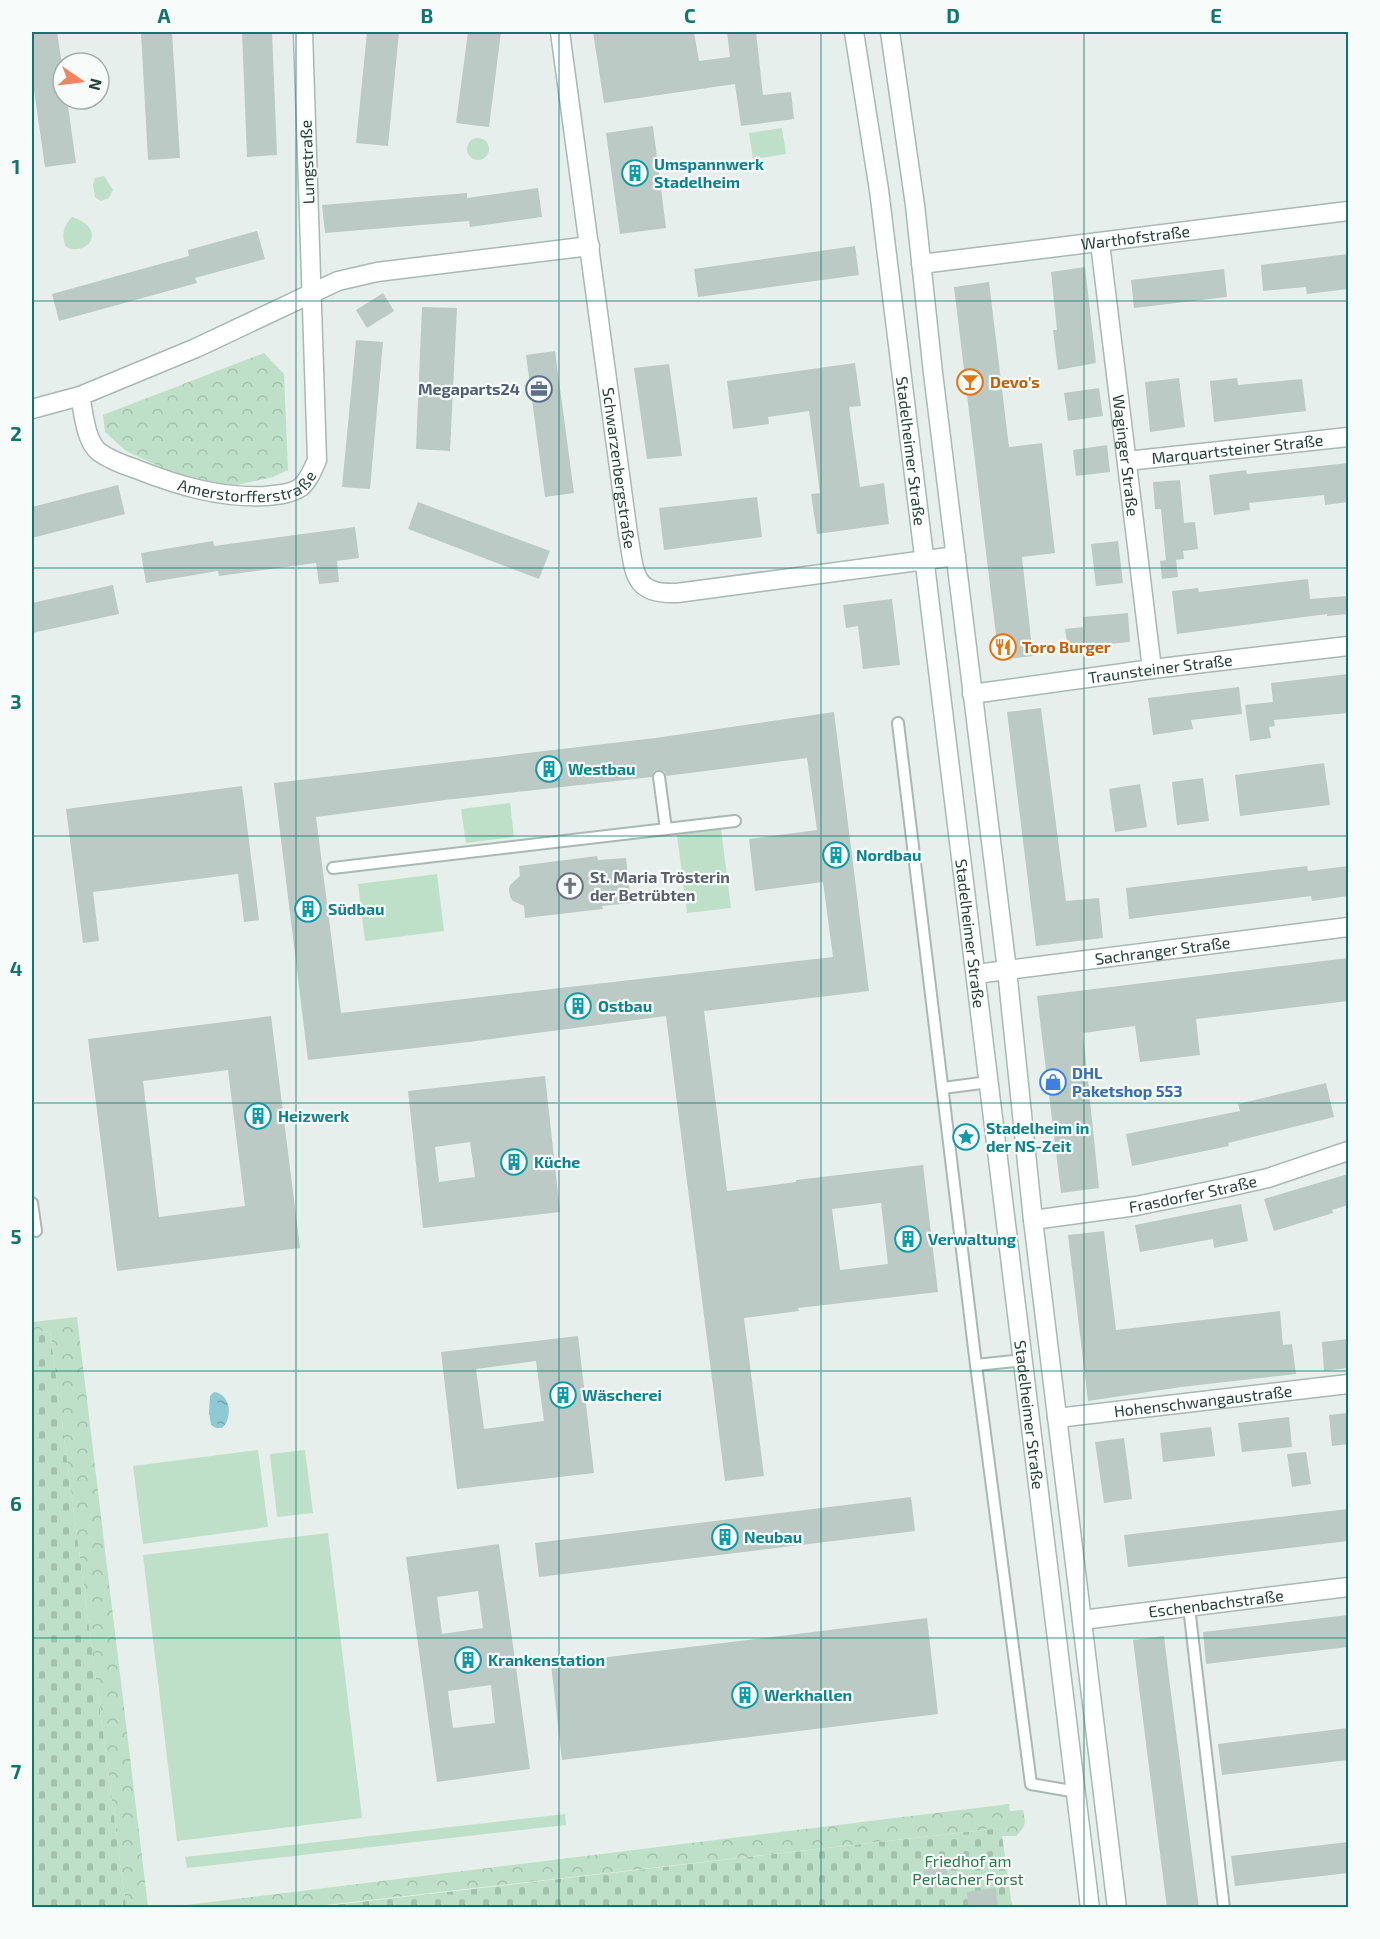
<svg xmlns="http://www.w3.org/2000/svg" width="1380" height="1939" font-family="'Exo 2',sans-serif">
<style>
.green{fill:#bfe0c8}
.forest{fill:url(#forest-crowns)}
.cemetery{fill:url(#cemetery-stones)}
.water{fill:url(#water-ripples)}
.building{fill:#bbcac4;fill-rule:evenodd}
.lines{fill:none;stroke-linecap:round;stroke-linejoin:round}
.service-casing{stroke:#a8b8b2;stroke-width:14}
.minor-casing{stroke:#a8b8b2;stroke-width:21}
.secondary-casing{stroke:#a4bbb3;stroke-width:21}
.service{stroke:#fff;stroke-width:10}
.minor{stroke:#fff;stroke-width:18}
.secondary{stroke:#fff;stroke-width:18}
.grid{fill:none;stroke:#0f766e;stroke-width:1.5;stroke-opacity:0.55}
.labels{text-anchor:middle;stroke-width:4.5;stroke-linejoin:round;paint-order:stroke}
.street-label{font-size:16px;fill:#24423a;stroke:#f7fbf9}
.culture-label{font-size:16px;font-weight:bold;fill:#0d838f;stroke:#f7fbf9;text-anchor:start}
.food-label{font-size:16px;font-weight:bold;fill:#c56008;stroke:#f7fbf9;text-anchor:start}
.service-label{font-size:16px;font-weight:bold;fill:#4e5e75;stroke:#f7fbf9;text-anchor:end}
.worship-label{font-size:16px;font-weight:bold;fill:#5b616d;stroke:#f7fbf9;text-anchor:start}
.shop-label{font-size:16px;font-weight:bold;fill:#366cbe;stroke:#f7fbf9;text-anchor:start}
.park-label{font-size:16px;fill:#2d7a4b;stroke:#f7fbf9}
.neatline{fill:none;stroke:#0f766e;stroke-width:2}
.grid-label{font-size:20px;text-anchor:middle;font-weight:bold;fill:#0f766e}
</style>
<defs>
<pattern id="forest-crowns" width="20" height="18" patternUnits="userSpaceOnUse" patternTransform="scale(1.5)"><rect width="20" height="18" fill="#bfe0c8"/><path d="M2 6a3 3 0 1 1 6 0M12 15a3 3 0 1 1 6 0" fill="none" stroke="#a4c1ad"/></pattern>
<pattern id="cemetery-stones" width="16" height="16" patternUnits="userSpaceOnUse" patternTransform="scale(1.5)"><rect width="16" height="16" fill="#bfe0c8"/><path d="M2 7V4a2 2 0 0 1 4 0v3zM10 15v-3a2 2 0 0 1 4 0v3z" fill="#a4c1ad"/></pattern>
<pattern id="water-ripples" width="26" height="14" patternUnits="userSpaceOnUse" patternTransform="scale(1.5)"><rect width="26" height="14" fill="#8ec9d4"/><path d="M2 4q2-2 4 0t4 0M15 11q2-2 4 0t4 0" fill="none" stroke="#74a5ad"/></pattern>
</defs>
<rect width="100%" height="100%" fill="#e6efeb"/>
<g class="green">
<path d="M782,128L786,154L753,159L749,133Z"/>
<circle cx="478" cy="149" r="11"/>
<path d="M104,176L113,190L109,198L101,201L95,197L93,185L95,178Z"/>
<path d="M72,217C106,227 91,257 66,247C61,235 63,227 72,217Z"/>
<path d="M510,803L514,837L466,843L461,809Z"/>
<path d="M721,829L731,908L687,913L677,835Z"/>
<path d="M437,874L444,931L365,941L358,884Z"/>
<path d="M258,1450L268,1527L143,1544L133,1466Z"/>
<path d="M305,1450L313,1513L277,1517L270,1454Z"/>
<path d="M328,1533L362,1818L177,1841L143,1555Z"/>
<path d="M565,1814L566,1825L187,1868L185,1857Z"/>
</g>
<g class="forest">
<path d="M264,353L284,374L288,470L273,477L227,487L165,469L126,451L105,432L103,415Z"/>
<path d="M77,1317L148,1907H126L50,1331L32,1332V1322Z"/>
<path d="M1009,1804L1010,1811L1023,1810C1026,1823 1026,1827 1016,1836H1002L1000,1828L308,1907L162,1908Z"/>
</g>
<g class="cemetery">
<path d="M50,1331L126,1907H32V1332Z"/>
<path d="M1001,1828L1012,1907L308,1908Z"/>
</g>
<path class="water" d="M214,1392C231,1394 233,1418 222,1428H216L211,1425L209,1412L210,1396Z"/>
<g class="building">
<path d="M32,32H57L63,71V99H67L76,163L45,167L32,76Z"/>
<path d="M141,32H172L180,158L148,160Z"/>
<path d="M242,32H272L277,155L247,157Z"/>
<path d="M367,32H399L388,146L356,143Z"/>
<path d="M468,32H501L489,127L456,123Z"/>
<path d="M593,32H694L699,61L730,57L727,32H756L763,95L791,92L794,119L741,126L735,84L604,103Z"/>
<path d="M653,126L666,228L620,234L606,133Z"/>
<path d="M538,188L542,217L470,227L469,221L325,233L322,205L467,193V198Z"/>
<path d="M257,231L265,259L195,278L197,283L59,321L52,294L189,256L188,250Z"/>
<path d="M855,246L859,275L698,297L694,269Z"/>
<path d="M1348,254V289L1307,294L1306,287L1263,291L1261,265Z"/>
<path d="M1085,267L1096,363L1058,370L1053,330H1057L1051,272Z"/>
<path d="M1224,269L1227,297L1134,308L1131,280Z"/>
<path d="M989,282L1009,447L1042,443L1055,553L1022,557L1033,656L999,660L954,287Z"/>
<path d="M383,293L394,311L367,328L356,310Z"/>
<path d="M422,307L457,308L450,451L416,449Z"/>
<path d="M356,340L383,342L370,489L342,487Z"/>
<path d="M555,351L574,493L545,497L526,355Z"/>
<path d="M855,363L861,406L849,407L860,487L884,483L889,524L817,534L811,494L820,493L809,411L768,417L769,424L733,429L727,381Z"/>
<path d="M669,364L682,456L647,459L634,368Z"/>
<path d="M1179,378L1185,427L1150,432L1145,382Z"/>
<path d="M1237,378L1238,385L1302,379L1306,411L1214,422L1210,381Z"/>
<path d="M1099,388L1103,416L1068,421L1064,393Z"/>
<path d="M1107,445L1110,472L1076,476L1073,450Z"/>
<path d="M1348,463V502L1325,505L1324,495L1249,503L1250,510L1214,515L1209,475L1246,470L1247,474Z"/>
<path d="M1180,480L1184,523L1195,522L1198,549L1183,551L1184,559L1166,561L1161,509H1155L1153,482Z"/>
<path d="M118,485L125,514L32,538V507Z"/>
<path d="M757,497L762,537L664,550L659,508Z"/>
<path d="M418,502L550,551L539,579L408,529Z"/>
<path d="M355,527L359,558L337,561L339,582L319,584L316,563L219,576L218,571L146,583L141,553L213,541L214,546Z"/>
<path d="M1118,541L1123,583L1096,586L1091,544Z"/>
<path d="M1176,559L1178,577L1162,579L1160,561Z"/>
<path d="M1308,579L1310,599L1348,596V614L1327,616V614L1177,634L1172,591L1198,588L1199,592Z"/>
<path d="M113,585L119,614L32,633V603Z"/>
<path d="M892,599L900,665L863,669L858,626L846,628L843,605Z"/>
<path d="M1128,613L1130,642L1068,648L1065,629L1083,627V617Z"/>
<path d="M1348,674V713L1274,720L1275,726L1269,727L1271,738L1250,741L1245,705L1273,702L1271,683Z"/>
<path d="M1239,687L1242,714L1191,720L1193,729L1153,735L1148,698Z"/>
<path d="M1041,708L1066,901L1099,898L1103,938L1036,946L1007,712Z"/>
<path d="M834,712L869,991L704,1011L727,1191L796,1182V1180L923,1165L938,1292L798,1308L799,1311L744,1318L764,1476L725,1481L666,1016L469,1042L308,1060L274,783L655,738ZM807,758L817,830L749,839L755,891L823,882L833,957L341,1013L316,817L445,800L652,777L654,771L659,770L665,772L666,776ZM881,1203L888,1264L840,1270L832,1209Z"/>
<path d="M1324,763L1330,805L1240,816L1235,775Z"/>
<path d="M1203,778L1209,821L1177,825L1172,782Z"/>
<path d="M1140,784L1147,827L1115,832L1109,789Z"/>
<path d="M242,786L259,920L244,922L238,874L93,892L99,941L83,943L66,809Z"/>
<path d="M597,856L598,860L626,858L631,903L602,906L603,909L525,918L524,906L513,901L510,897L509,890L510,885L520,876L519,866Z"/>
<path d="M1307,866L1308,871L1348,866V896L1312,901L1311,896L1129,919L1126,888Z"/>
<path d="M1348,958V1001L1196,1019L1200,1055L1140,1062L1135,1026L1083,1033L1099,1188L1061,1193L1037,996Z"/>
<path d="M271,1016L300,1248L117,1271L88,1039ZM228,1070L245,1206L159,1217L143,1081Z"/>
<path d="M545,1076L560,1212L423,1228L408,1091ZM470,1142L475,1177L439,1182L435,1147Z"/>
<path d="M1326,1083L1334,1117L1228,1143L1229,1146L1132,1166L1126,1134L1240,1111L1238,1104Z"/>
<path d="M1348,1174V1205L1332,1210L1333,1213L1274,1231L1264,1199Z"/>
<path d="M1241,1204L1248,1241L1214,1248L1213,1239L1140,1252L1135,1225Z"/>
<path d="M1104,1231L1116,1330L1280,1311L1283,1345L1292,1344L1296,1374L1181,1387L1088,1401L1068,1235Z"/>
<path d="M578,1336L594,1473L457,1489L441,1352ZM536,1361L544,1421L484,1429L476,1369Z"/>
<path d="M1348,1339V1368L1324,1371L1322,1342Z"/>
<path d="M1347,1413L1348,1444L1332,1446L1329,1415Z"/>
<path d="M1289,1417L1292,1447L1242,1452L1238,1423Z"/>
<path d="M1211,1427L1215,1456L1163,1462L1160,1433Z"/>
<path d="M1124,1438L1132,1499L1104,1503L1095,1442Z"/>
<path d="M1306,1452L1311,1484L1292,1487L1287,1454Z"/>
<path d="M911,1497L915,1531L539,1577L535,1543Z"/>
<path d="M1348,1509V1541L1128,1567L1124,1535Z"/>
<path d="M499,1544L530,1769L437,1782L406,1557ZM478,1591L483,1628L442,1634L437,1597ZM491,1685L495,1723L453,1728L448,1691Z"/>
<path d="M1348,1615V1647L1206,1664L1203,1632Z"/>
<path d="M927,1618L938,1714L562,1760L551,1664Z"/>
<path d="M1164,1636L1169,1678L1199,1908H1167L1149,1767L1133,1640Z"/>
<path d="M1348,1728V1760L1222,1775L1218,1744Z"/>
<path d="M1348,1842V1873L1235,1886L1231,1856Z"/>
<path d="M946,1863L949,1885L926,1888L923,1866Z"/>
<path d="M996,1888L998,1908H968L967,1892Z"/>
</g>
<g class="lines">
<g class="service-casing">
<g id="service">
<path d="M898,723L976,1365L1031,1784L1077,1792"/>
<path d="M659,777L666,829"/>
<path d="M333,868L735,821"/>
<path d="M943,1088L989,1082"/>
<path d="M32,1203L36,1231"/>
<path d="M976,1365L1024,1360"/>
<path d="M1189,1607L1224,1908"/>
</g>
</g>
<g class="minor-casing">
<g id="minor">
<path id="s1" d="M560,32L628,534C635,571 631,595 677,593L956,556"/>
<path id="s2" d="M1100,243L1152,669"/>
<path id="s3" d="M921,264L1348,211"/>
<path id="s4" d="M80,396C84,414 85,440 99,452C110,460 124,465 136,469C179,486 220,498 265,496C277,495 291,494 301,487C309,480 313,469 317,460L303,32"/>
<path d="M32,409L80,396L196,348L338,281L377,272L590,246"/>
<path id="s5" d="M1127,461L1348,437"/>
<path id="s6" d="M972,694L1152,669L1348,646"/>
<path id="s7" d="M976,974L1348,927"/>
<path id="s8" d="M1033,1220L1136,1206L1224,1188L1268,1178L1348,1151"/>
<path id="s9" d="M1057,1418L1348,1384"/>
<path id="s10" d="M1082,1620L1348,1587"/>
</g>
</g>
<g class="secondary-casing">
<g id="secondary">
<path id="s11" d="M854,32L879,190L1090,1908"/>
<path d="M890,32L915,205L933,373L1007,970L1033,1220L1117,1908"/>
</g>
</g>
<use href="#service" class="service"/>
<use href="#minor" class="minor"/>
<use href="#secondary" class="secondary"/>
</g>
<path class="grid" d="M296,32V1908M559,32V1908M821,32V1908M1084,32V1908M32,301H1348M32,568H1348M32,836H1348M32,1103H1348M32,1371H1348M32,1638H1348"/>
<defs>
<g id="building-ring" transform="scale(1.35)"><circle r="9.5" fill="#f7fbf9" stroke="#0f9aa8" stroke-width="1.5"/><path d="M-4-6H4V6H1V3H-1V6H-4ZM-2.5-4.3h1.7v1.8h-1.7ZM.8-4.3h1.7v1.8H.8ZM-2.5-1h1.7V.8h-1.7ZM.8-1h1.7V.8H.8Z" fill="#0f9aa8"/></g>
<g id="bar-ring" transform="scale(1.35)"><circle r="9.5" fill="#f7fbf9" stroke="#e8710a" stroke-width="1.5"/><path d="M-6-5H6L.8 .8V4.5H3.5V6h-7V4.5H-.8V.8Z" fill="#e8710a"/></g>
<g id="office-ring" transform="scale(1.35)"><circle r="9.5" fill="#f7fbf9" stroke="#5c6f8a" stroke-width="1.5"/><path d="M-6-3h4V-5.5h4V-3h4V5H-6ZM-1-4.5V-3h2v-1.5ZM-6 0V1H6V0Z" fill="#5c6f8a"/></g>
<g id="restaurant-ring" transform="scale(1.35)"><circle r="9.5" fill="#f7fbf9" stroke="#e8710a" stroke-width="1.5"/><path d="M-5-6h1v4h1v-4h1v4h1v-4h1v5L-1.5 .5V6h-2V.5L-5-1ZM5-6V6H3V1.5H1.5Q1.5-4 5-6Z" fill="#e8710a"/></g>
<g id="church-ring" transform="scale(1.35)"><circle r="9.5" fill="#f7fbf9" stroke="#6b7280" stroke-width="1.5"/><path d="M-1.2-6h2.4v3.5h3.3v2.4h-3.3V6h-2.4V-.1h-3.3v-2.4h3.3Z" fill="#6b7280"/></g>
<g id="shop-ring" transform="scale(1.35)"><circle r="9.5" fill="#f7fbf9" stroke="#3f7fe0" stroke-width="1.5"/><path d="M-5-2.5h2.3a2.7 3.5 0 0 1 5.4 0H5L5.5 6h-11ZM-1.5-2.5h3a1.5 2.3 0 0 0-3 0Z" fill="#3f7fe0"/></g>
<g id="sight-ring" transform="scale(1.35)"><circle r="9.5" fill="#f7fbf9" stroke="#0f9aa8" stroke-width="1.5"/><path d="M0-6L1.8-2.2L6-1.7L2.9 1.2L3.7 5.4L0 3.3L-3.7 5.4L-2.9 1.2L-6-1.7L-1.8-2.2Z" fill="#0f9aa8"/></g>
</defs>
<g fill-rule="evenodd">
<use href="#building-ring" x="635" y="173"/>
<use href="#bar-ring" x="970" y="382"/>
<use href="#office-ring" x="539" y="389"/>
<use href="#restaurant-ring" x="1003" y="647"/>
<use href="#building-ring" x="549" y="769"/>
<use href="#building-ring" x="836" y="855"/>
<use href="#church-ring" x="570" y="886"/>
<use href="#building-ring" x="308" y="909"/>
<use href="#building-ring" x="578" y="1006"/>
<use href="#shop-ring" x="1053" y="1082"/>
<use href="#building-ring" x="258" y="1116"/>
<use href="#sight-ring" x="966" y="1137"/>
<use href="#building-ring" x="514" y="1162"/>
<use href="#building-ring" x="908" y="1239"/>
<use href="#building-ring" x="563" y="1395"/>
<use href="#building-ring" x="725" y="1537"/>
<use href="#building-ring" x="468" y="1660"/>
<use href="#building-ring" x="745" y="1695"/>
</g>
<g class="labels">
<g class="street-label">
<text transform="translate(307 162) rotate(-92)" y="6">Lungstraße</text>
<text dy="6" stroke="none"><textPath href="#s3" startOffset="216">Warthofstraße</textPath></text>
<text dy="6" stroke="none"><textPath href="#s5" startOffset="111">Marquartsteiner Straße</textPath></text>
<text dy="6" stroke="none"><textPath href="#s11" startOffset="423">Stadelheimer Straße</textPath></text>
<text dy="6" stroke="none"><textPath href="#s2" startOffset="214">Waginger Straße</textPath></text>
<text dy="6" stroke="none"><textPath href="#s1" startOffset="440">Schwarzenbergstraße</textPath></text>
<text dy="6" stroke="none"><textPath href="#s4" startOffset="218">Amerstorfferstraße</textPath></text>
<text dy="6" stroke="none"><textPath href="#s6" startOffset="190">Traunsteiner Straße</textPath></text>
<text dy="6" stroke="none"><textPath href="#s11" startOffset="909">Stadelheimer Straße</textPath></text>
<text dy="6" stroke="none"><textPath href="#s7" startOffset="188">Sachranger Straße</textPath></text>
<text dy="6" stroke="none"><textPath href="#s8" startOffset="162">Frasdorfer Straße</textPath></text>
<text dy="6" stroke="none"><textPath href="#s9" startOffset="147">Hohenschwangaustraße</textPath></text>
<text dy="6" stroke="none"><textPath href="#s11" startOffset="1394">Stadelheimer Straße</textPath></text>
<text dy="6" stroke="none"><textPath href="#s10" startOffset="135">Eschenbachstraße</textPath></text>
</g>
<g class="culture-label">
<text x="654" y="170">Umspannwerk<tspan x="654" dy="18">Stadelheim</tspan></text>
<text x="568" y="775">Westbau</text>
<text x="856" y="861">Nordbau</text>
<text x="328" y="915">Südbau</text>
<text x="598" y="1012">Ostbau</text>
<text x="278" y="1122">Heizwerk</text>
<text x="986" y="1134">Stadelheim in<tspan x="986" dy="18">der NS-Zeit</tspan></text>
<text x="534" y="1168">Küche</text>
<text x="928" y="1245">Verwaltung</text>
<text x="582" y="1401">Wäscherei</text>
<text x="744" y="1543">Neubau</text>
<text x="488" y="1666">Krankenstation</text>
<text x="764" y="1701">Werkhallen</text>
</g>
<g class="food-label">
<text x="990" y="388">Devo's</text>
<text x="1022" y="653">Toro Burger</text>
</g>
<g class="service-label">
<text x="520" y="395">Megaparts24</text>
</g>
<g class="worship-label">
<text x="590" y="883">St. Maria Trösterin<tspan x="590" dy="18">der Betrübten</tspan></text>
</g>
<g class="shop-label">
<text x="1072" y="1079">DHL<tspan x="1072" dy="18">Paketshop 553</tspan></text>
</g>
<g class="park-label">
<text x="968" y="1867">Friedhof am<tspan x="968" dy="18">Perlacher Forst</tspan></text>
</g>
</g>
<rect width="1380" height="1939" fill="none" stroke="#f7fbf9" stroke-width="66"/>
<g transform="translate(81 81) rotate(104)"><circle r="28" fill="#f7fbf9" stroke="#a3b1ad" stroke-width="1.5"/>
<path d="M0-4.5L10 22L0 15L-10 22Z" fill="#f4845f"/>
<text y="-9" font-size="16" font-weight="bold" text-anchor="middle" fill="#24423a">N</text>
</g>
<rect x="33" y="33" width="1314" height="1873" class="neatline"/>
<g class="grid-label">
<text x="164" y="23">A</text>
<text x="427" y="23">B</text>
<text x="690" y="23">C</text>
<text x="953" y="23">D</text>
<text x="1216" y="23">E</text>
<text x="16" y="174">1</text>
<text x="16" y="441">2</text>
<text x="16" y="709">3</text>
<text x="16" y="976">4</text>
<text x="16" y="1244">5</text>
<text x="16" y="1511">6</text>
<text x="16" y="1779">7</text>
</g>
</svg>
